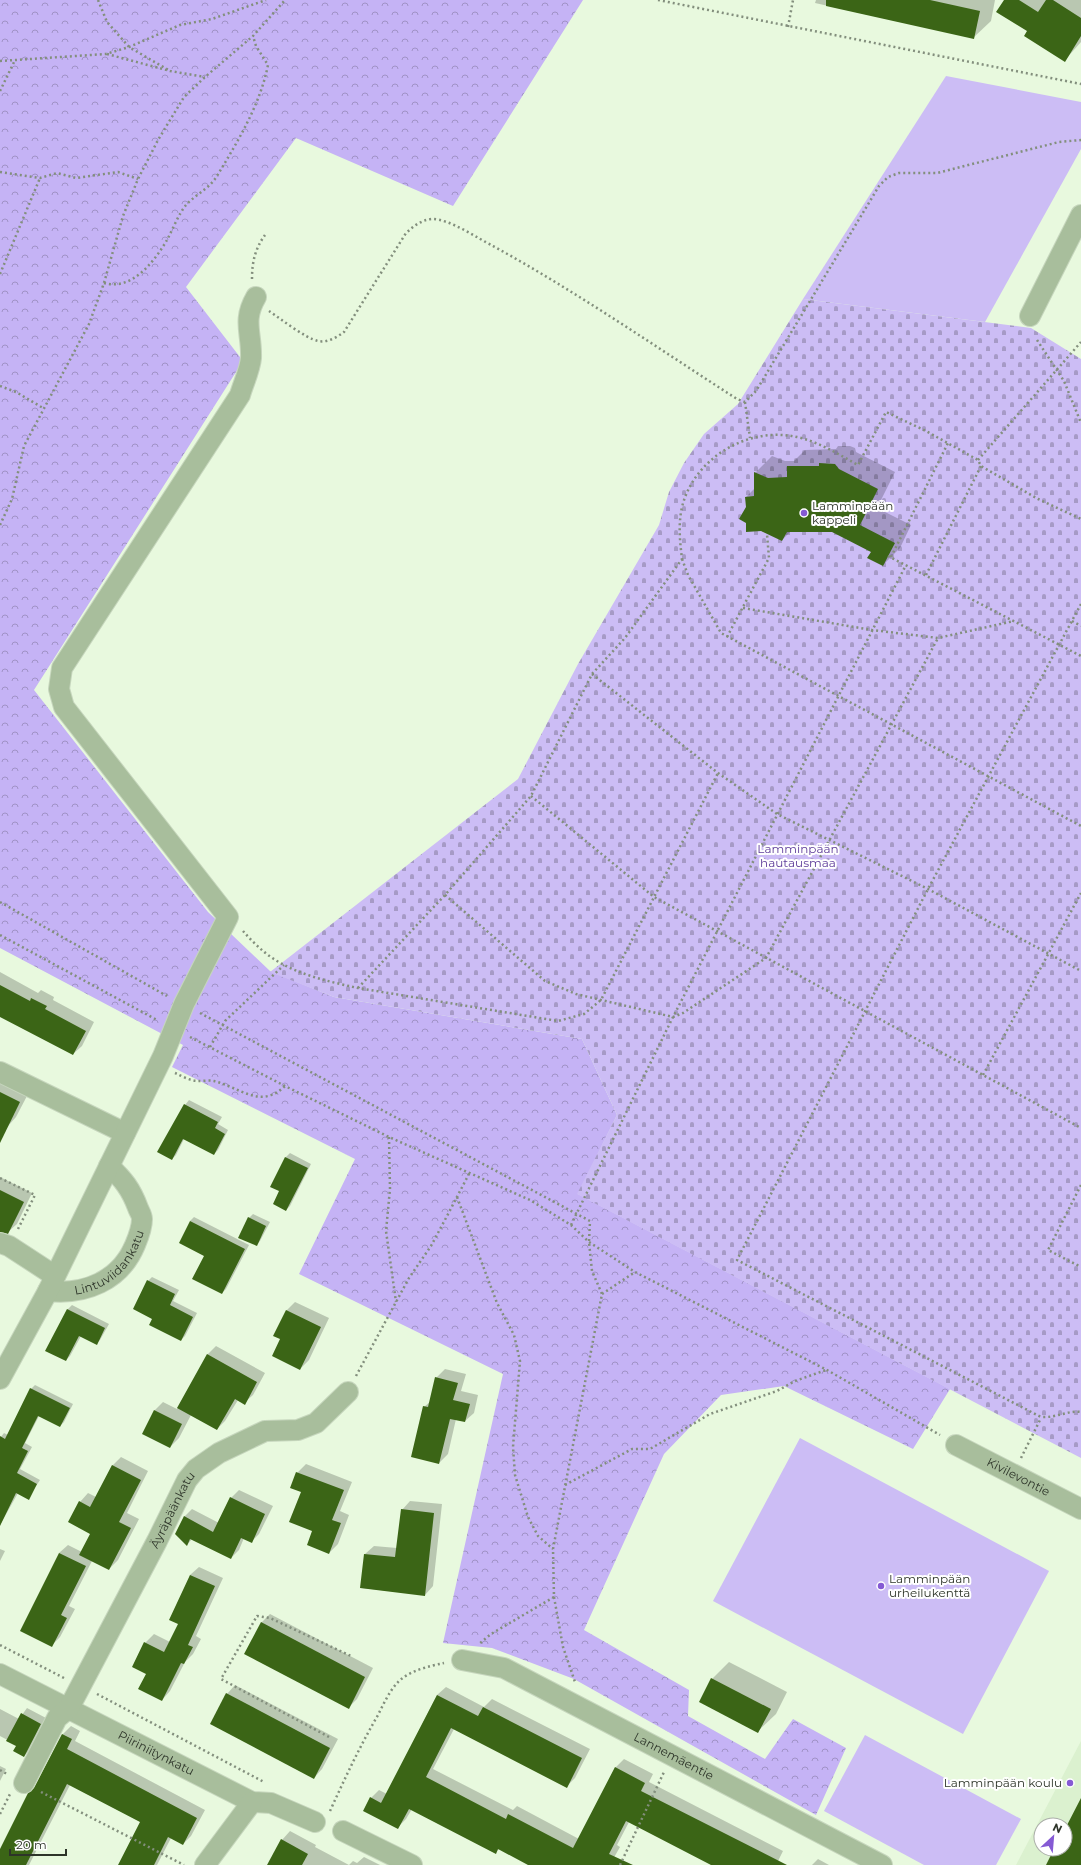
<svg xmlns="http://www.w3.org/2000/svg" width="1081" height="1865" font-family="Montserrat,sans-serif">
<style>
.built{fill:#dbf1cf;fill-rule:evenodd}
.green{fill:#ccbdf5}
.forest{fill:url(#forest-crowns)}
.cemetery{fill:url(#cemetery-stones)}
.shadow{fill:#0003}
.building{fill:#3b6516}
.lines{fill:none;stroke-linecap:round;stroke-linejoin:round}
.minor-casing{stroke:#c6d6bd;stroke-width:22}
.path{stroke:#838f7d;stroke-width:2.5;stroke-dasharray:2 3;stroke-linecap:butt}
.minor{stroke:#a8be9c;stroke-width:20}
.poi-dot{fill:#855ad4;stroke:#fff;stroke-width:1.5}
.labels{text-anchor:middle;stroke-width:4;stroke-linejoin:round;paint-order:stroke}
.poi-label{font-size:12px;fill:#2d3429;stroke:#fff;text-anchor:start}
.park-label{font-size:12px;fill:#5d3b99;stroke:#fff}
.street-label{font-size:12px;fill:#2d3429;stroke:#fff}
</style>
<defs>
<pattern id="forest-crowns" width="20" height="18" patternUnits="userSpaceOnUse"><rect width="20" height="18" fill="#c5b3f5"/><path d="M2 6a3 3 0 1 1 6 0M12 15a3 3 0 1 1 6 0" fill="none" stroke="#a092c6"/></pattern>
<pattern id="cemetery-stones" width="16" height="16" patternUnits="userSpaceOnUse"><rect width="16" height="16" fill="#ccbdf5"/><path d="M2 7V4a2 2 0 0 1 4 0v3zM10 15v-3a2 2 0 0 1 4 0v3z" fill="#a69ac6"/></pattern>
</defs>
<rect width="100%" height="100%" fill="#e8f9de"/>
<path class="built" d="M1081,1741V1865H1016ZM1041,1825H1065V1849H1041Z"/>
<g class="green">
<path d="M946,76L1081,102V149L985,322L803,299Z"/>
<path d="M800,1438L1049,1571L963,1734L713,1601Z"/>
<path d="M865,1735L1021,1819L996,1865H924L824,1811Z"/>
</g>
<path class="forest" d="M0,0H583L453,206L296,138L186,287L243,361L34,690L208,912L270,971L334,997L582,1039L617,1115L578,1194L950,1389L913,1449L784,1386L721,1395L664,1454L584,1630L689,1690L688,1716L765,1759L793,1719L846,1748L816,1815L574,1679L492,1648L443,1643L503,1374L299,1274L355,1159L172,1067L183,1045L0,948Z"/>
<path class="cemetery" d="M803,299L1031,328L1081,359V1458L577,1194L617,1115L582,1039L334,997L270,972L518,779L578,664L659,525L669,492L684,463L704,434L738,404Z"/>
<g class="shadow">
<path d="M816,0H995L991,21L973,38L815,3Z"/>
<path d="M1005,0H1081V42L1065,60L1028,30Z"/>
<path d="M838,446H850L855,448L856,452L895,472L877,508L911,525L900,548L883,565L872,551L832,531H791L782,540L747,507L746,497L755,488V473L772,456L785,461H794L805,450L836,449Z"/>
<path d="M0,972L38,993L41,990L54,997L53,1000L94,1022L82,1046L73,1054L0,1016Z"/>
<path d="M0,1079L28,1094L16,1117L8,1126L0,1122Z"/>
<path d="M189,1100L222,1117L218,1124L228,1130L218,1150L214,1154L184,1139L176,1155L172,1159L185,1105Z"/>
<path d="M290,1153L311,1164L290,1206L286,1210L281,1191L271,1186L286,1157Z"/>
<path d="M0,1177L32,1193L17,1224L8,1232L0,1228Z"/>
<path d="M253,1214L270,1222L260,1241L256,1245L249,1218Z"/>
<path d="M194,1217L249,1245L226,1289L222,1293L190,1221Z"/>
<path d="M152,1277L179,1290L173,1301L197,1313L185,1336L181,1340L154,1318L148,1281Z"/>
<path d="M295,1302L329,1318L309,1360L300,1369L282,1339L274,1335L287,1310Z"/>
<path d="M72,1305L109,1324L100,1340L96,1344L81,1336L70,1356L66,1360L47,1350L68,1309Z"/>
<path d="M216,1346L265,1373L253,1395L244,1403L238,1400L225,1421L217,1429L191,1415L179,1438L170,1447L143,1433L155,1410L163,1402L177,1409L208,1354Z"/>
<path d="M445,1369L466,1374L461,1391L478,1395L474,1413L465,1421L456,1419L448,1454L439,1463L424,1407L431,1401L436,1378Z"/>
<path d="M35,1385L73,1404L64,1422L60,1426L39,1416L25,1443L32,1447L20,1469L40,1480L28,1498L18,1493L0,1525V1438L4,1433L8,1435L31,1389Z"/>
<path d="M121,1457L148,1471L127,1513L139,1519L118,1560L109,1569L92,1561L69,1606L75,1609L60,1637L51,1646L59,1553L68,1545L82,1552L91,1533L80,1502L88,1493L96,1497L112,1466Z"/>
<path d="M306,1464L352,1482L340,1511L349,1515L338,1544L329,1553L314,1530L302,1491L297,1473Z"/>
<path d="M239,1490L273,1506L259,1534L252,1541L244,1538L239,1550L231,1558L192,1539L187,1545L184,1517L192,1509L219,1523L231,1498Z"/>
<path d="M410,1501L442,1504L433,1586L425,1595L362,1588L365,1554L374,1546L397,1548L402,1510Z"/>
<path d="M0,1549L5,1551L0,1561Z"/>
<path d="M199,1567L223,1578L196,1636L201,1639L193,1654L185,1662L170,1691L162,1700L148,1673L145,1643L154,1634L170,1642L179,1623L190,1575Z"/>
<path d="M270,1614L373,1668L357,1699L349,1707L261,1623Z"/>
<path d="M729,1662L787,1692L776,1714L758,1731L712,1679Z"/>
<path d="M235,1685L338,1739L322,1769L314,1778L227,1694Z"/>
<path d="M446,1687L484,1707L492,1699L590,1749L575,1778L567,1786L454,1729L433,1769L513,1810L517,1806L579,1839L615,1768L624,1759L653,1774L649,1782L783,1851L776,1865H714L629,1822L617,1845L620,1847L612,1861L619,1865H531L499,1849L495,1853L412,1809L406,1819L397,1828L371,1798L379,1790L387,1794L437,1695Z"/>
<path d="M27,1708L46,1718L29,1751L24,1756L17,1745L0,1736V1709L19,1719Z"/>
<path d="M71,1726L80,1731L75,1741L205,1810L191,1836L183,1844L171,1838L157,1865H119L141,1822L70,1785L29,1865H0V1851L36,1787L63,1734Z"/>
<path d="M0,1766L6,1769L0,1781Z"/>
<path d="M290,1831L316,1845L315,1847L349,1865L353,1861L357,1863L364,1857L380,1865H268L282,1840Z"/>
<path d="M818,1859L829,1865H812Z"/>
</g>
<g class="building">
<path d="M826,0H930L980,11L974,39L826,6Z"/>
<path d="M1004,0H1019L1038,12L1046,0H1053L1081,18V36L1065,62L1024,36L1027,31L996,12Z"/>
<path d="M819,463L835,464L839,469L878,489L860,525L895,543L883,566L867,558L871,552L832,532H787L782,541L761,531L746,532V523L739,519L746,507L745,497L754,496V472L768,478L787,477V466H819Z"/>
<path d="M0,985L30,1001L31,998L47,1006L45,1009L86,1031L73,1055L0,1017Z"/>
<path d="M0,1092L20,1102L0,1143Z"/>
<path d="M184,1104L218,1122L215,1128L225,1134L214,1155L183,1139L172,1160L157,1152Z"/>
<path d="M285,1157L308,1168L286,1211L273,1204L279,1191L270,1187Z"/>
<path d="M0,1190L24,1202L8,1234L0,1232Z"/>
<path d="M248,1217L266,1226L257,1246L238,1238Z"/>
<path d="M190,1221L245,1249L222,1294L192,1279L204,1256L179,1243Z"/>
<path d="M147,1280L175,1294L170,1305L193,1317L181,1341L149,1325L152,1319L133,1309Z"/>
<path d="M67,1309L105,1328L97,1345L79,1336L66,1361L45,1351Z"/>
<path d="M286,1310L321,1327L300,1370L272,1356L280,1339L273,1336Z"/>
<path d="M207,1354L257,1382L245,1405L235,1399L217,1430L177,1408Z"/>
<path d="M435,1377L458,1383L453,1400L470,1404L465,1422L450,1419L439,1464L411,1457L423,1406L428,1407Z"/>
<path d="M30,1388L70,1408L60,1427L38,1416L22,1448L28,1451L17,1473L37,1484L29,1500L16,1493L0,1526V1436L5,1439Z"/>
<path d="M154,1410L182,1424L170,1448L142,1434Z"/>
<path d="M112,1465L141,1480L119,1522L131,1528L109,1570L79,1555L90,1534L68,1522L79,1501L90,1507Z"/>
<path d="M296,1472L344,1490L332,1520L341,1523L329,1554L307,1545L312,1531L289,1522L301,1492L290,1488Z"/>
<path d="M230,1497L265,1514L252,1543L241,1538L231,1559L190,1539L187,1546L175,1534L184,1516L213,1532Z"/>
<path d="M401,1509L434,1513L425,1596L360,1588L364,1554L395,1557Z"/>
<path d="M59,1553L86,1566L61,1615L67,1618L52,1647L20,1631Z"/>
<path d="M190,1575L215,1586L188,1645L193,1647L184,1664L181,1663L162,1701L138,1689L146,1674L132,1667L144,1642L164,1652L178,1624L169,1620Z"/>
<path d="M261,1622L365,1677L349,1709L244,1654Z"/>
<path d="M711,1678L771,1709L758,1733L699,1702Z"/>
<path d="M226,1693L330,1748L314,1779L210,1724Z"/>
<path d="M437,1695L478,1716L483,1707L582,1758L567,1788L451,1728L426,1777L506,1819L508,1814L573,1848L615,1767L645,1783L641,1791L787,1865H711L626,1821L609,1854L633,1865H528L498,1849L496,1854L409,1809L398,1829L363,1811L370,1797L381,1803Z"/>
<path d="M21,1713L41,1724L24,1757L13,1751L16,1746L6,1741Z"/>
<path d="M62,1734L72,1739L67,1749L197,1818L183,1845L168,1837L154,1865H118L140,1822L67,1784L26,1865H0V1849L28,1793L34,1788Z"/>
<path d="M1081,1798V1865H1046L1054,1849H1065V1829Z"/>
<path d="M281,1839L308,1854L302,1865H267Z"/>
</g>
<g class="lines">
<g class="minor-casing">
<g id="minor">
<path d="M1030,316L1081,215"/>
<path d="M0,1072L125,1133"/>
<path d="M0,1243L9,1246L55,1276"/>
<path id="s1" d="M48,1291C85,1295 120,1281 135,1245C138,1238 142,1227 142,1219C142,1215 139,1211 138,1208C131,1189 123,1179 109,1166"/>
<path d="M0,1379L48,1291L163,1056L184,1004L228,917L64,707L59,689L62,668L240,395C243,384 250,370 251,358C252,333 242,321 256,297"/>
<path id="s2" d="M956,1445L1081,1509"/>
<path id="s3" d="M462,1660L504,1668L882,1865"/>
<path id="s4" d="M0,1674L252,1802L271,1803L315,1822"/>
<path id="s5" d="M24,1783L57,1718L69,1708L157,1541L187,1480L196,1469L219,1453L265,1431L298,1430L316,1423L348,1392"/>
<path d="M343,1831L412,1865"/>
<path d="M205,1865L252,1802"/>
</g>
</g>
<g class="path">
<path d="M98,0L107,22L129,47L170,71"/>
<path d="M658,0L1081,84"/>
<path d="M788,27L793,0"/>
<path d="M107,54L170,71L205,77"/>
<path d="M0,61L106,54L129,47L180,25L212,19L266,0"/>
<path d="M0,91L15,60"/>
<path d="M0,172L40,178L57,173L76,178L118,172L138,179"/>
<path d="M0,274L40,178"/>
<path d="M252,279C252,262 255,249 265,235"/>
<path d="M104,283C132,291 154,262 167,240C173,229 178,215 186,205C196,194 209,189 217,176C238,141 260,105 268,65L256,46L253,36"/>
<path d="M269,311C281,319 305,338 318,341C328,343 337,337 344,332L406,233C414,226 421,220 432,219C450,219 477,238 493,246C577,292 656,347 737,399L745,402L756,391L879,186L888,177L899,173H937L1059,142L1081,140"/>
<path d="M1037,340L1064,381L1081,423"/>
<path d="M0,386L16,392L43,408"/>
<path d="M745,402L750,438"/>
<path d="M978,460L1081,342"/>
<path d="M0,525L12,499L24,446L89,324L104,283L123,216L138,179L158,140L184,97L205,77L253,36L285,0"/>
<path d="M888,556L1081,656"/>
<path d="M891,557L948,443"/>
<path d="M682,559L688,575L721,633L1081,826"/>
<path d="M926,575L981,466"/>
<path d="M1081,604L928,889L737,1260L1041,1417C1057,1418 1068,1410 1081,1412"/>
<path d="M743,608L872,630L938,638L1014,621"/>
<path d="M1072,621L1081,626"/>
<path d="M727,637L769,558L767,534"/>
<path d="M592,674L718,773L777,814L928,889L1081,971"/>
<path d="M531,796L654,897L1081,1128"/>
<path d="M445,895L545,981L576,994L673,1017L683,1013L766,958L938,638"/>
<path d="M0,902L167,996"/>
<path d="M243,931C249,938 256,945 263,951C289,973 326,981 358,988L558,1021L584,1014L601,1000L718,773"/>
<path d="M0,935L157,1020"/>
<path d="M358,988L445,895L531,796L592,674L625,638L682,559C680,542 678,525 682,507C694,458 748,426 797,437C819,442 838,454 858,465L886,412L926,431L978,460L981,466L1038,499L1081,519"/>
<path d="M200,1013L590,1221L589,1242L592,1271L602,1294L553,1549L554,1597L491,1634L479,1644"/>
<path d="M190,1037L285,1086L389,1137L530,1200L571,1225L589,1242L635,1272L827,1370L940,1435"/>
<path d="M210,1047L225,1021L284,965"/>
<path d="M175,1073C182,1076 190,1081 198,1081C203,1081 209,1080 214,1081C239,1087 261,1110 285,1086"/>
<path d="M983,1075L1081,893"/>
<path d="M389,1137L390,1189L386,1231L396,1302"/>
<path d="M0,1178L35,1195L18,1229"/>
<path d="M1081,1185L1048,1250L1081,1267"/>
<path d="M457,1197L497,1303L514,1335L520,1361L513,1447L515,1475L528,1517L538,1536L553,1549"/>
<path d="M571,1225L673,1017L906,565"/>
<path d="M602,1294L635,1272"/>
<path d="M356,1376L409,1278L431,1246L447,1216L470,1172"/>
<path d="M1021,1458L1041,1418"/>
<path d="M565,1485L632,1449H650L710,1414L777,1391L795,1381L826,1370"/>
<path d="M554,1597L563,1647L575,1682"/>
<path d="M0,1645L64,1678"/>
<path d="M97,1694L264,1782"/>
<path d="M329,1737L221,1679L257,1616L270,1618L351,1656"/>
<path d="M0,1770L7,1774"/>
<path d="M41,1792L184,1865"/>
<path d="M330,1811C345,1778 360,1746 378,1715C384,1703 390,1690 399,1681C411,1670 430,1666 444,1663"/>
<path d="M0,1814L10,1794"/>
<path d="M620,1865L664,1772"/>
</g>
<use href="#minor" class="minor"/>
</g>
<g class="poi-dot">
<circle cx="804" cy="513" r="4"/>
<circle cx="881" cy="1586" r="4"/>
<circle cx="1070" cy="1783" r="4"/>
</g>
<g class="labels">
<g class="poi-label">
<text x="812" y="510">Lamminpään<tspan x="812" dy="14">kappeli</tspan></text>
<text x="889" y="1583">Lamminpään<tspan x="889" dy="14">urheilukenttä</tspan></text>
<text x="1062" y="1787" text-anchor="end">Lamminpään koulu</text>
</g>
<g class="park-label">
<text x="798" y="853">Lamminpään<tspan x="798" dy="14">hautausmaa</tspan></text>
</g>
<g class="street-label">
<text dy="4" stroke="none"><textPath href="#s1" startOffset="74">Lintuviidankatu</textPath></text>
<text dy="4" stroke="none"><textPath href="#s2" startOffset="70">Kivilevontie</textPath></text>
<text dy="4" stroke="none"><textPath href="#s5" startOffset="312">Äyräpäänkatu</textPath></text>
<text dy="4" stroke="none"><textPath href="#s4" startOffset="175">Piiriniitynkatu</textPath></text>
<text dy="4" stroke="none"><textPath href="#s3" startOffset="234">Lannemäentie</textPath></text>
</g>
</g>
<g transform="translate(1053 1837) rotate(26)"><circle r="19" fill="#ffffff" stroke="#abaea9"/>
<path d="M0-3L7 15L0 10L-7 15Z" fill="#855ad4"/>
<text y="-6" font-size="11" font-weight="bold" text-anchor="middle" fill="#2d3429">N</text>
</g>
<path d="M10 1849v6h56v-6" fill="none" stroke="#2d3429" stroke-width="2"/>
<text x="16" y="1849" font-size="12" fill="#2d3429" stroke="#ffffff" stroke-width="3" paint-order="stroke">20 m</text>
</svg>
